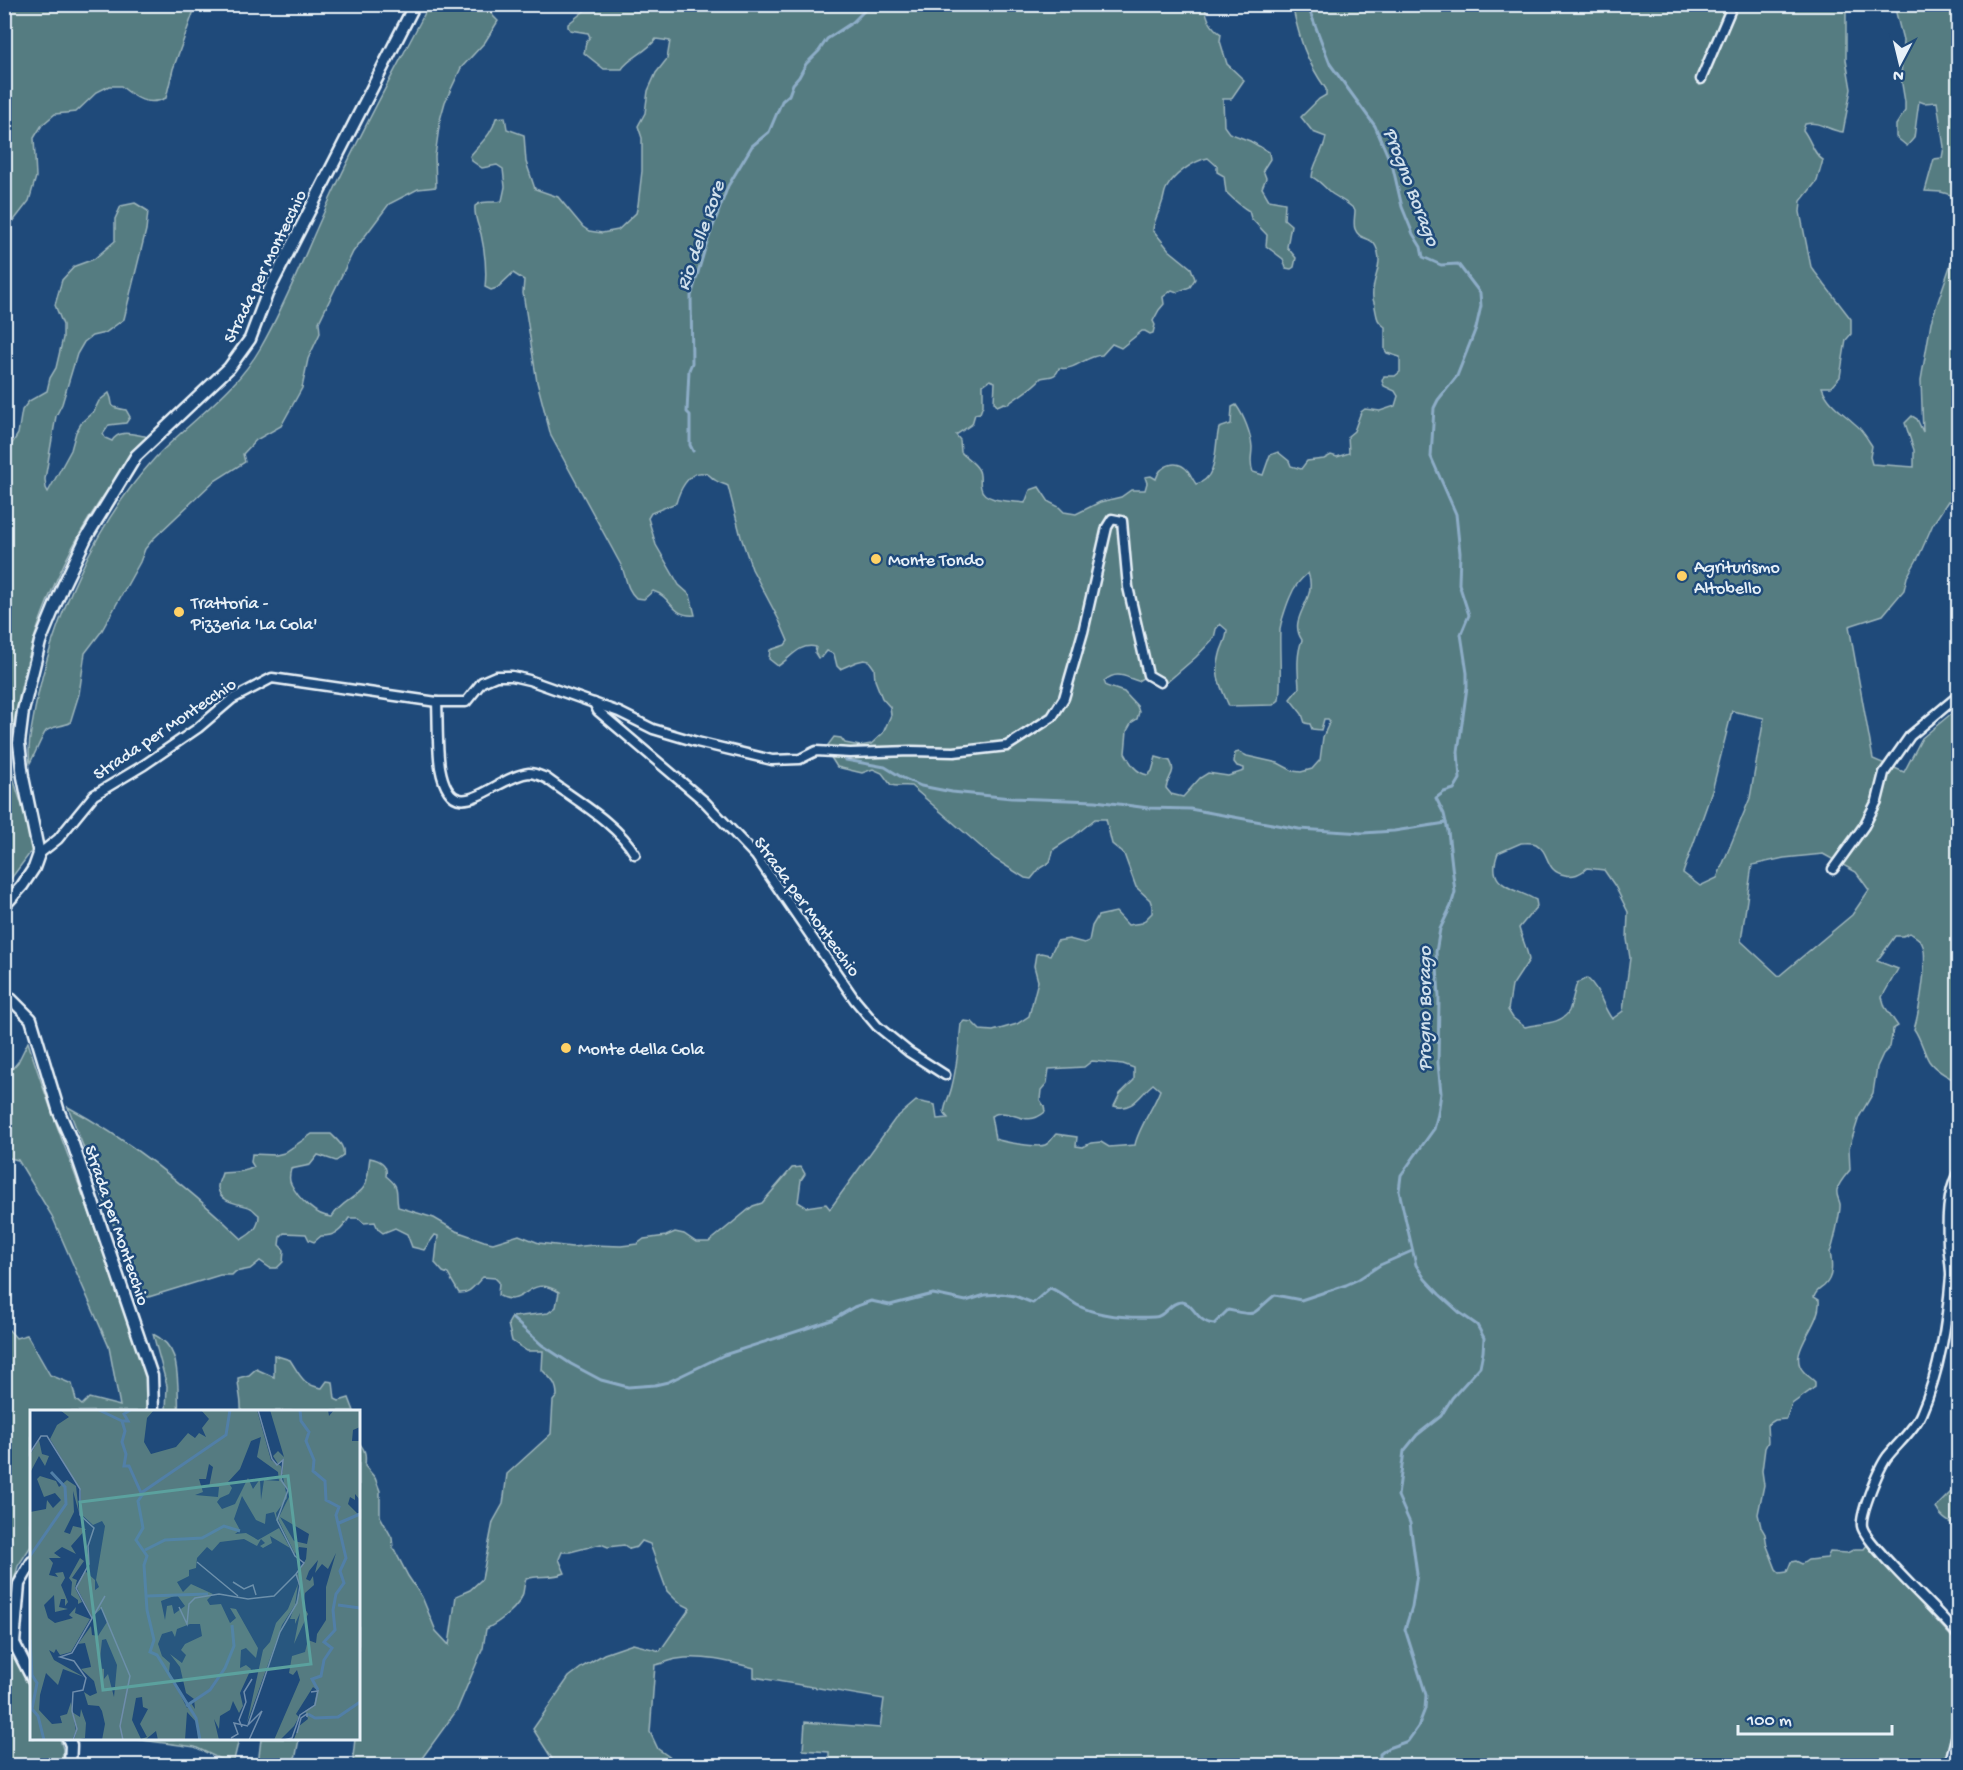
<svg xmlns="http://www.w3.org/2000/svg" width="1963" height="1770" font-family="'Gochi Hand',sans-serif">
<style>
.green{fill:#557b81;stroke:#9eb6bc;stroke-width:1.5;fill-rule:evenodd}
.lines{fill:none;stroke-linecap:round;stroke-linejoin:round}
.stream{stroke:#8dadc7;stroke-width:3}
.minor-casing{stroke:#e8f1f8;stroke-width:13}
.tertiary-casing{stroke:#e8f1f8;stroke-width:15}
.minor{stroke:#1f4a7a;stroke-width:8}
.tertiary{stroke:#1f4a7a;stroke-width:10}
.poi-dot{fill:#ffd166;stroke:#1f4a7a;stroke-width:2}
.labels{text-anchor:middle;stroke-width:5;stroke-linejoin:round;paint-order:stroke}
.street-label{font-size:18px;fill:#e8f1f8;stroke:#1f4a7a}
.poi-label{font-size:18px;fill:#e8f1f8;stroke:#1f4a7a;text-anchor:start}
.water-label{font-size:20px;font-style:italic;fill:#d1e0ec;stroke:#1f4a7a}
.inset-river{fill:none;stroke:#517fa7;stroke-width:3}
.inset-road{fill:none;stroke:#6f8dac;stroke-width:1.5}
.view{fill:#5ba19e;fill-opacity:0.15;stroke:#5ba19e;stroke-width:3}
.inset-edge{fill:none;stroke:#e8f1f8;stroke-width:3}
</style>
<rect width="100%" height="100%" fill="#1f4a7a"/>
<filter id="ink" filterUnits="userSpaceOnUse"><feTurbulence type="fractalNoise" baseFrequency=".0167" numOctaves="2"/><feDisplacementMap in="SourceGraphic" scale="12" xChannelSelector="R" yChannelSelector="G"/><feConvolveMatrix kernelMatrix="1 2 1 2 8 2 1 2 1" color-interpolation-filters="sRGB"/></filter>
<g filter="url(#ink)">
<g class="green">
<path d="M5,4L196,5L173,69L166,98C148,107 135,98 121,86H109L97,92L76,112L55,114L42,125L34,138L36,177L29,201L5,232Z"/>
<path d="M593,4L1205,5C1206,16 1210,27 1221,34L1220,41L1227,64L1244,80L1231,99H1223L1224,126L1229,133L1250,141L1269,152L1270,159L1263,170L1266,178L1262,188L1269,200L1285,203L1284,219L1291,225L1287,247L1296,258L1294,267L1291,269L1286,268L1283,259L1266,246L1267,235L1251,218L1249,211C1240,206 1233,199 1226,192L1224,176L1217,172V166L1208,158C1193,161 1173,175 1166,189C1164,193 1164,198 1162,203C1159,213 1154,219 1153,230L1169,250L1191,268L1195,279L1190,287L1177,292L1172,290L1163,297L1164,304L1159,310L1153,321L1155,325L1153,333L1150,334L1145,331H1142L1121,348L1112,344L1102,355C1084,356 1076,371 1059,368C1056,378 1050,376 1041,378C1032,389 1019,395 1008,404L1004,403L997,406L994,402L995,382L990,380L983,385V405L980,413L975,414L972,424L956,435L960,440L961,452C966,458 974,462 978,469C982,475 979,482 981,488C983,502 1013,501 1025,503L1030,490L1039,487L1049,502L1059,507L1064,512L1076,514L1100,502L1121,497L1131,490H1145L1147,483L1145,477L1151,476L1156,479C1160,465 1177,458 1188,471C1191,475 1193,480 1196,484C1219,479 1214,446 1219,428L1231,424L1232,407L1236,405C1244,416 1251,434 1252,447C1252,457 1249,462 1253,472L1263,475L1270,455L1278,452L1289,461L1291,466L1301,469L1307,461L1324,459L1331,455L1337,457L1349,453L1348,436L1354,431L1361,412L1365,409L1380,411L1395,406L1398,396L1395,391L1384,386L1382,381L1384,376H1395L1400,372V357L1387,353L1385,350V327C1376,321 1377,316 1375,307C1375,304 1373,301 1373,298C1371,284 1379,273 1379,260C1377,231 1361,245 1355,229C1353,224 1355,216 1355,210C1348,202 1339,199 1331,193C1324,187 1320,181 1312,177C1313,162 1323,154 1326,137L1313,132L1301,117L1319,99L1326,95V89C1305,59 1300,40 1292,5H1846V60L1851,89L1843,132C1828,131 1820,120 1805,124L1803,130C1811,140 1813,154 1823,160L1817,181L1801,201L1800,212L1811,267L1851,319V334L1846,340L1840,377L1831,387H1822C1828,404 1841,411 1854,423C1862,429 1867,438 1872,446L1870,457L1872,464L1914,467V450L1905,423L1912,416L1917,419L1923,432L1921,380L1931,322L1958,243V505L1948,501L1933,524L1919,556L1907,577L1904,590L1883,615L1849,626L1873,759L1904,772L1922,738L1958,708V1082C1948,1077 1935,1070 1929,1061C1924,1053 1921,1039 1914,1029C1919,1013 1928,960 1923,946C1921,939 1916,937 1910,933L1903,936H1895L1877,961L1898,969L1882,997L1885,1007L1898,1026L1893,1029L1890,1047L1883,1054L1877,1067L1873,1093L1859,1117L1849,1148L1850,1170C1845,1176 1839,1182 1837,1190C1836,1196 1839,1199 1840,1204C1841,1209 1833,1248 1830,1252C1832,1263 1834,1277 1824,1286C1819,1290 1816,1291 1814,1297L1819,1300C1822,1325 1785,1353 1804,1372C1807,1376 1812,1378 1815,1382V1387L1792,1404L1786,1419L1775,1420L1767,1425L1768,1442L1765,1448L1762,1471L1764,1485L1758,1514L1761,1527L1765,1534L1767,1546L1776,1569L1780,1573L1787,1572L1791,1562L1796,1561L1802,1564L1808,1560L1827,1558L1830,1552L1847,1553L1855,1549H1864L1867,1545L1958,1644V1714L1947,1765H829V1752L803,1750L805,1722L880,1728L884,1699L754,1677V1668C730,1662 703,1655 677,1659C670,1660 663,1664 655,1665L650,1732L658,1749L681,1765H556L533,1729L569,1677L582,1667L604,1654L633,1644L660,1651L690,1608L678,1602L667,1591L650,1544L642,1541L637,1547L630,1549L624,1545L608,1547L601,1544L570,1552H562L559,1559L565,1573C551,1579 539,1574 526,1579C524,1584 524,1588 523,1593C520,1607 498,1623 486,1629L483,1648L457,1710L417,1765H354L353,1757L355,1739L358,1738L359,1443C366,1451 366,1455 365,1466L375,1478L380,1491V1516L392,1538L393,1547L408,1576L422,1597L436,1631L449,1645L456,1596L470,1590L482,1579L493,1522L503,1504L507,1474L551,1434L553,1401L557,1396C557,1383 551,1379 542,1370L543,1351H527L512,1341L508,1324L512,1317L548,1313L556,1307L559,1292C527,1272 525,1311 498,1295L499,1282L495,1278L483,1277C475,1284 471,1294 459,1293L448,1274L443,1272L435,1263L438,1236L435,1235L424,1250L412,1247L407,1234L395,1228L383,1233L378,1229L375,1222L364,1223L358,1218H349C341,1231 336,1236 321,1236L314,1242L309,1240L306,1234L284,1233L280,1237L279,1245L284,1250L283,1262L277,1268H270L260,1261L250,1269L235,1272L232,1275H220L142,1299L68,1107C133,1142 190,1189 242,1239C252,1233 259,1228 259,1215C256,1213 254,1210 251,1208C241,1203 220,1204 218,1188C217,1183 221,1178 222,1173C233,1172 244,1173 254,1167L251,1162L252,1154L276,1155L284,1153L312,1134H331C338,1141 345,1146 343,1156L336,1161L318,1155L310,1165L291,1169C290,1173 288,1179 291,1184C298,1198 315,1216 332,1217C340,1202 358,1197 364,1187C369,1179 368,1167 370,1158C380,1160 388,1164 386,1176C401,1188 395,1190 398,1207L434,1218L456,1231L484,1241L493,1243L519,1235L539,1243L572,1247L593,1245L621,1246L637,1244L644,1239L666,1236L675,1232L684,1234L696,1242H709L753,1206L762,1203L792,1168L801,1167L805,1174L801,1180L798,1202L806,1207L826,1204L830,1209L895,1119L916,1101L935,1105L937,1119L948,1118L944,1113C945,1103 950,1096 952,1086C957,1066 959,1045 961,1024L964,1021L972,1022L980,1030L993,1031L1017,1024L1029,1016L1038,981L1034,966L1036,954L1041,953L1050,955L1057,941L1069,939L1084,943L1089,941L1092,926L1098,916L1116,912L1128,925L1142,923L1152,913V906L1150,900L1136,887L1124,854L1112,844L1106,819H1095L1073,837L1054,849L1050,862L1040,868L1031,879L1025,878L995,859L911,786C903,785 898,787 891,785L882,773L873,769L862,773L837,767L827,751L828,745L834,737L841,738L845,743L860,746L871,744L883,733L891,715L890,707L882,698L875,680L874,668L869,661L864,660L856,662L840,669L837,666L834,654L827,651L822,657L818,658L815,653L816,647C799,643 791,658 778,666L769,659L770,650L785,645L788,641L779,620L752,569L741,537L728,486C724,484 719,483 715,480C711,478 710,473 703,473C688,471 679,492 676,503L651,513L648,518L656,545L679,585L690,595L695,615C670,617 673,597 653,591L644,599L636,598C625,587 627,578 621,565L551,436L537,382L523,293L524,280L513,273L497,288L491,290L485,287C487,269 485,252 481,234C478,224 474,217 475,206C483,199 493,204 502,201L505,187L503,169L497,165L482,168L472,161L470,156C480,143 492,135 496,118L505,117L507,129L524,135L526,162L535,189L558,197L583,227L589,231L602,233L618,230L636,213L638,205L642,171V138L638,126L645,113L648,91L656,73L667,59L670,41L656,39C646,53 628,58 622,69H604L584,53L586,42L590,37L588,33L570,30L568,27V24ZM1308,573C1319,600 1286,617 1302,640C1296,656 1298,671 1299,688L1290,699L1302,714L1305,723L1310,724L1312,729L1321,730L1324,719H1328L1330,721L1323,737L1320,760L1312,769L1301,772L1293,771L1278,763L1247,756L1239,752L1235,753L1234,762L1237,766L1244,768V771L1228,776L1208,773L1200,778L1183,797L1171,794L1166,788C1168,776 1177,773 1170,761L1156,757L1152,771L1148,775C1136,773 1131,764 1125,753L1127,731L1132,722L1137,719L1139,712L1137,706L1124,692L1106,686L1104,681C1117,670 1125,677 1138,681L1149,674L1158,684L1166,683L1196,657L1214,638L1216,629L1220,624L1227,630C1227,640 1222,645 1220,654C1214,676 1220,685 1229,706L1273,705L1279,700C1282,676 1279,654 1280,630C1280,624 1288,601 1291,595C1294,587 1302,578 1308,573ZM1732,711L1764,718L1750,798L1717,878L1700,886L1683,873L1712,791ZM1521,843C1526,843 1531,842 1536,844C1551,853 1544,871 1565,875C1574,877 1580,874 1587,868L1604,870L1615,886L1628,912L1627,939L1630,958L1623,1011L1612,1019C1602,1006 1600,989 1587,978L1577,983C1574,992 1572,1003 1569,1011C1562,1025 1538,1023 1525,1027L1513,1018L1508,1010L1512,986L1529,960C1527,948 1522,939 1519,928L1537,906L1536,900C1513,887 1485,887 1498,853ZM1823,854L1856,872L1869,890L1852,915L1779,976L1741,941L1752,865L1784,858ZM1092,1061L1123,1064L1134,1068V1080L1120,1094L1114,1106C1133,1112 1140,1094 1153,1084L1160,1090C1154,1107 1138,1129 1135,1145L1109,1147L1101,1142L1091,1143L1083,1147L1076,1146L1077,1137L1056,1134C1053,1137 1050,1143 1045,1145C1038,1148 1003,1142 995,1139L991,1116C1011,1105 1024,1130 1045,1112L1044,1106L1040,1100L1041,1090L1047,1083L1049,1069L1084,1067Z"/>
<path d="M429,5H489L493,16L498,21L485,42L461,68L445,102L440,120L435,156L436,187L418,189L389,204L353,252L319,322L320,333L308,359L302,388L281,426L256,440L243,454L245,462L213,482L153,539L145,549L140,562L101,632L85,653L79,694L70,723C63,726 50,727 46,731C42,736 34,756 30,763C27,745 32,727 35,709C52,621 94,525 155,458C191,420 235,393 261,347C288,300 307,248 330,199C360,133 396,69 429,5Z"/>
<path d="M1894,5H1958V197L1941,192L1925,191L1934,159L1942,158L1944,147L1937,102L1924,103L1919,101L1914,138L1907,146L1896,137V125L1905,111V102L1901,78L1903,40Z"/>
<path d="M135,203L148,211L146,230L124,319L105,333L92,336L84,342L77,354L62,404L56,416L45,479L46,488L48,492L71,450L76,432L82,422L94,411L99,401L109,393C116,407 105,406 126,410L130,417L126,423L109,425L103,434L105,438L112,441C119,429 132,434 145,436L147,440C81,514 36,606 18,703C14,720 9,739 10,757C12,789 30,817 33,849L4,888V580L9,557L4,554L5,455L18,434L22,410L29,401L47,391L50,378L56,368L63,338V325L55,305L62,280L75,266L94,259L115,241V219L121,206Z"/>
<path d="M28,1042C56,1131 93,1217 123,1305C134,1336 154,1379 147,1411L32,1412L31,1546L18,1566L10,1594L8,1637L13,1656L31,1689L32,1738L60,1739L63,1749L62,1765H5V1331L9,1330L16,1338L27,1335L50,1375L72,1384L76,1400L82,1405L89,1398L120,1406L109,1347L52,1216L18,1160L5,1157V1077L18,1062Z"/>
<path d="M153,1334C176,1345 177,1365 178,1387C178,1395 179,1404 178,1411H166L167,1386Z"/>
<path d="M274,1355L290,1360C300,1375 302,1385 322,1388L327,1381L333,1382L335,1399L339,1401L349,1398L354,1411H241C242,1400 238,1390 238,1378L249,1375L256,1369L274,1377Z"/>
<path d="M1958,1485V1527C1949,1522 1940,1518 1936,1507Z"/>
<path d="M134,1739H239L234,1760H222L195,1747Z"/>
<path d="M261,1739H299L296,1755L291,1765H260L259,1756Z"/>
</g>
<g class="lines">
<g class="stream">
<path d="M1307,4L1330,64L1375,126L1393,168L1402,207L1413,234L1421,247L1423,257L1441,265L1458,264L1480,293L1481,306L1476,328L1457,376L1438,400L1434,408L1431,457L1456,514L1460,553L1459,584L1469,615L1461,634L1467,673V687L1458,752L1460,779L1454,789L1444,792L1436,798L1444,814L1448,831L1455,892L1451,906L1440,929L1436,952L1439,997L1438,1063L1441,1093L1438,1114L1434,1129L1401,1175L1399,1191L1416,1265L1425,1279L1439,1294L1460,1313L1477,1325L1484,1338L1483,1352L1480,1367L1452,1398L1441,1416L1417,1435L1404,1451L1398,1496L1410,1523L1417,1574L1412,1607L1405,1629L1426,1695L1425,1709L1418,1727L1408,1741L1388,1748L1380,1754V1766"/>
<path d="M693,451L690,445V415L687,412L689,370L692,363L691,296L706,245L728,186L752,146L769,132L782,101L789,95L793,84L799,77L806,64L819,51L827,39L853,22L864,11L866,4"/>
<path d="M846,760L885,767L903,778L921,786L952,792L1011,798L1096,801L1148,808L1190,809L1299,829L1363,833L1394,831L1446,823"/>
<path d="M513,1319L542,1345L571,1364L601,1380L628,1387L655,1385L668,1382L724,1355L832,1320L854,1307L871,1301L890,1305L933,1294L966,1301L985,1295L1002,1294L1015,1296L1033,1303L1050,1288C1061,1292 1067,1299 1077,1305C1099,1317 1129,1318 1154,1317C1165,1317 1170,1302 1181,1302C1193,1301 1195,1322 1214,1324L1228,1310C1235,1311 1246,1315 1253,1313C1257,1312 1269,1299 1275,1295L1301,1300L1346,1285L1359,1279L1380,1265L1412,1251"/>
</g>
<g class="minor-casing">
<g id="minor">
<path d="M1701,79L1733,4"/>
<path d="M437,702C438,723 437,746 440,767C452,834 493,777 529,773C535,773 541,776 546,778C575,800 617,823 635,854"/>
<path d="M594,703L598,711L704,801L756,856L855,1000L877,1026L909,1052L945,1075"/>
<path d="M39,854L58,839L94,795L144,765L198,728L232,699L272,678L437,702H466L482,682L496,676H512L529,680L619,712L653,729L697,742L772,760L800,759L816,751L850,753L911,751L954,752L1007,746L1052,717L1064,698L1083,632L1107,527L1112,519L1122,521L1128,587L1148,675L1160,682"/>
<path d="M1833,869L1864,826L1877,801L1884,773L1910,736L1958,696"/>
<path d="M1958,1173C1947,1194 1947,1221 1948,1244C1949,1255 1951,1266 1951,1276C1947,1323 1940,1371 1921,1414C1914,1430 1897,1444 1887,1457C1879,1468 1860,1513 1862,1526C1865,1544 1942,1614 1958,1635"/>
<path d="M1949,1766L1958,1730"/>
</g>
</g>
<g class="tertiary-casing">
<g id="tertiary">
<path d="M4,906L22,886L34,868L39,854L23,777L19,743L23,711L40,642L63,586L86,538L136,456L229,368L250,339L267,294L415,4"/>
<path d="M4,992L31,1019L59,1112L73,1144L152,1376L153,1412"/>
<path d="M32,1562L19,1584L14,1643L32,1678"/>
<path d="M68,1738L71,1745L70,1766"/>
</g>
</g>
<use href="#minor" class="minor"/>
<use href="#tertiary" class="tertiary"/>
</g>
</g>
<g class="poi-dot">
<circle cx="876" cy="559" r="6"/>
<circle cx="1682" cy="576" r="6"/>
<circle cx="179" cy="612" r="6"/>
<circle cx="566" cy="1048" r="6"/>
</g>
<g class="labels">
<g class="street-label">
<text transform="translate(264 266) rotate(-64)" y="6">Strada per Montecchio</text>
<text transform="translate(164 728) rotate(-34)" y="6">Strada per Montecchio</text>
<text transform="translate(808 906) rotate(54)" y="6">Strada per Montecchio</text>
<text transform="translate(118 1225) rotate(71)" y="6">Strada per Montecchio</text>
</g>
<g class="poi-label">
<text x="888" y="565">Monte Tondo</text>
<text x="1694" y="572">Agriturismo<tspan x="1694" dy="21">Altobello</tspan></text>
<text x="191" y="608">Trattoria -<tspan x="191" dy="21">Pizzeria 'La Cola'</tspan></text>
<text x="578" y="1054">Monte della Cola</text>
</g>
<g class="water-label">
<text transform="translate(1413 186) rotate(69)" y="7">Progno Borago</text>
<text transform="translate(699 235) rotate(-71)" y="7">Rio delle Rore</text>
<text transform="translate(1423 1009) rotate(-90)" y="7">Progno Borago</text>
</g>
</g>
<g transform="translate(30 1410)">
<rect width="330" height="330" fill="#1f4a7a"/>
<path d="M30,0H124L117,8L114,32L121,44L146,37L158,23L165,28L169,23L176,27L172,18L179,9L171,0H227L241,50L251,56L257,88L246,103L248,115L244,102L236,104L235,114L226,110L212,86L204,109L210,120L205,124L216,123L228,130L249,118L260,138L240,126L242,133L233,138L230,136L235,133L231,129L227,136L214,129L190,132L182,141L177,137L167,148L166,158L159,160V166L147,172L153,182L161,174L183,184L177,190L180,195L191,194L200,213L206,208L200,198L206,199L228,238L226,248L216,238L211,240L210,258L216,255L221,259L210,283L213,296L209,303L203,291L200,300L190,306L189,319L184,309L189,330H168L167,313L157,302L155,330H128L126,321L115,330H72L75,314L72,301L69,296L58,295L54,282L60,286L67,283L64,271L51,259L61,257L60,252L55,233L48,234L61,216L62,225L68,226L77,212L72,198L62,207L46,176L55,161L65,170V180L69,177L66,170L75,116L72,111L63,115L51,104V81L20,29L27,15L39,7ZM231,27L227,47L248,62L249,71L234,70L231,90L230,69L223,79L218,68L205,94L192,99L187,92L190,88L199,84L202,78L198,72L210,59L221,31ZM179,54L183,57L179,77H189L188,87L165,85L173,82L169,69H176ZM147,185L155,196L144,204L142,195L137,196L135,210L131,191ZM160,214H170L172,226L155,234L151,240L156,245L152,253L140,244L150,257L156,283L164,289L165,299L161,293L157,298L139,262L140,253L132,246L128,234L132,224L142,221L145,227L147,219ZM76,229L87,255L84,287L78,264L74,269V259L69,258L72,230ZM112,287L113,297L118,299L110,314L117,327L111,329L102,310L106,288ZM240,0H298L299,6L304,0H330V17L323,20L322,31H330V90L325,84V90L320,87L318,94L330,106V330L264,329L269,316L278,309L275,301L284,295L287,280L283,277L266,304L269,307L264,316L250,330H244L270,270L267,260L263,265L259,263L262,246L275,242L278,230L286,233L287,224L296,210V177L306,143L298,159L292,154L285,163L288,150L279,161L276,169L280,171L283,166L284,175L275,183L273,195L278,204L264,234L270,203L265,214V209H260L270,182L267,165L276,149L277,138L269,137L265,144L248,109L260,85L252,69L253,50L248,54L243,46L248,41L254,47ZM250,107L279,124L277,134L264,131ZM9,30L12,44L19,46L15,56L9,46L1,61L0,45ZM10,66L26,71L29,77L37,70L46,76L49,103L43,81L44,102L34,122L40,124L43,116L56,119L41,136L46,144L32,137L24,143L31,148H19L23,153L19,165L28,167L25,163L33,162L35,168L31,175L38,192L35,196V189H31L29,197L38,199L25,202L24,185L14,195L18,208L25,213L43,208L39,205L46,197L45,203L60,209L41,242L30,245L26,239L24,243L19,240L24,250L54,267L33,259L28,275L16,263L10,285L9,300L22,314L32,313L30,306L37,304L41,292L46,321L42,330H0V102L16,99L17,90L23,98L31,90L25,83L14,87L7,69ZM50,148L54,151L42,168L47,170L45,178L52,192L48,194V190L41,185L42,172L39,168ZM268,174L265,195L252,215L217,313L233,240L240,232L246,213L258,199ZM51,299L56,313L55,328L44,330L47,320L42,302L50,307Z" fill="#557b81" fill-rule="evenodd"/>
<path class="inset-river" d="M69,0L92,11M100,0L94,4L98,11H92L95,21L92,32L96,44L94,56H99L112,85L108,91L113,118L106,130L117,146L114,155L117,200L124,230L120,242L127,245L166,308L170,330M270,0L271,11L279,22L276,31L284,50L283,61L295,71L296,90L309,97L306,105L316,148L310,161L314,173L306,184L303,200L305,220L294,232L302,238L294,250L291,266L282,269L288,280M111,83L196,25L200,0M309,113L330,104M115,140L135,130L172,128L194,116L210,121M0,146L36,94L35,77L21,62M117,186L178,184M308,195L330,198M0,230L2,265L7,273L2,299L8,306L14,330M156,296L180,280L195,258L204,236L202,215M278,304L285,308L308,307L330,292"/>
<path class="inset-road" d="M0,43L11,26H17L50,79V105L64,118L58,136L59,154L46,178L62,208M167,152L208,186M203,172L214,179L223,175L226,185M71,197L100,266L90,316L93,330M149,197L157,214L159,194L165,188L189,184L218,189L244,186L266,164M212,317L209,310L216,292L214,282L222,269M267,323L271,308L277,304V307M201,328L208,324L204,313L218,316M43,330L47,319L42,301L43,282L53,280L56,268L44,251L30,247L42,243L75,186M219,330L232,301L218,315L232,275L250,222L267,193L270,176L266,164L274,153L265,146L247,110L258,80L251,70L253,50L247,55L242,49L228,0M254,330L262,328L270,305L285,295L288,281L281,282"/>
<path class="view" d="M258,66L281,254L73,280L50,92Z"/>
<rect width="330" height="330" class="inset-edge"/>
</g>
<rect width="1963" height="1770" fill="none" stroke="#1f4a7a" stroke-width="24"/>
<rect x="12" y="12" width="1939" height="1746" fill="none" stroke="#e8f1f8" stroke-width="2" filter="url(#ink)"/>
<g transform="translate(1900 63) rotate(187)" stroke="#1f4a7a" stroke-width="4.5" paint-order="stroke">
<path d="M0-4.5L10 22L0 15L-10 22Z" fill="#e8f1f8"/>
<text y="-9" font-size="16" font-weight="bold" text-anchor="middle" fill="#e8f1f8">N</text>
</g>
<path d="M1738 1725v9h154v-9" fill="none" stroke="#e8f1f8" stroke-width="3"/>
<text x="1747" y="1725" font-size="18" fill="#e8f1f8" stroke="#1f4a7a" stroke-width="4.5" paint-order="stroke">100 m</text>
</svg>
